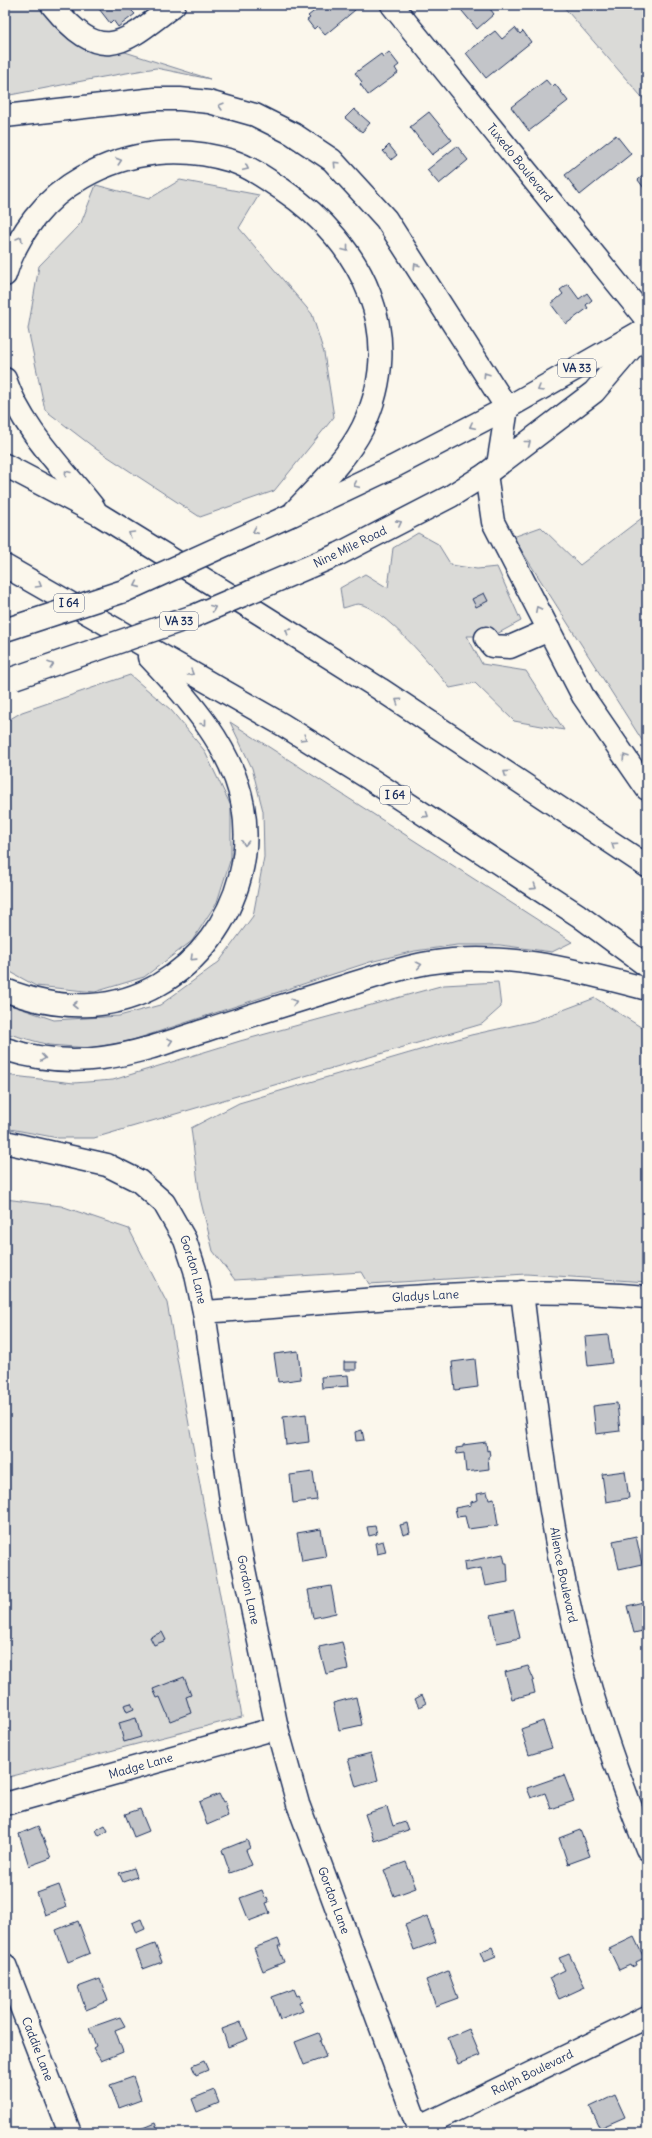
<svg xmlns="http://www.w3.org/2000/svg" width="652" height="2138" font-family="Delius,sans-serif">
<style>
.green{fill:#dadad7;stroke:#7a849a}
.building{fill:#c3c5c9;stroke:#1b2f5e}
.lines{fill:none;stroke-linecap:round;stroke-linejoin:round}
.minor-casing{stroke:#1b2f5e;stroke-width:25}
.major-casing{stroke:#1b2f5e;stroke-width:25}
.highway-casing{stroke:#1b2f5e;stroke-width:25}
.minor{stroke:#fbf7ec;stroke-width:22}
.major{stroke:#fbf7ec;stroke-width:22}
.highway{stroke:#fbf7ec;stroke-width:22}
.major-bridge-casing{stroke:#1b2f5e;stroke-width:25;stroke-linecap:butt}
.major-bridge{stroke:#fbf7ec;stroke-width:22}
.oneway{stroke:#8b93a5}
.labels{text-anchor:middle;stroke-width:3;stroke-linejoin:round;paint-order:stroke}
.shield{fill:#fbf7ec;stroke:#5e6b89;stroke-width:1}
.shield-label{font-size:11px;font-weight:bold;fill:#1b2f5e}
.street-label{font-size:12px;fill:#1b2f5e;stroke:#fbf7ec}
</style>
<rect width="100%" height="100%" fill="#fbf7ec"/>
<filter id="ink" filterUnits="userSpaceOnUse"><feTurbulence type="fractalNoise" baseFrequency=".025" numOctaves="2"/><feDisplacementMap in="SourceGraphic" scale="8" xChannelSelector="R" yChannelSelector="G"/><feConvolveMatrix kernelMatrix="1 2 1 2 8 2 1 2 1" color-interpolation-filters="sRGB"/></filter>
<g filter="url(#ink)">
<g class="green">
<path d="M5,5H38L59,31L210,79L156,68L103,77L5,96Z"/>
<path d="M562,5H647V103Z"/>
<path d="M180,180L259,195L239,228L312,314L324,353L334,417L274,491L200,517L96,449L45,410L28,329L39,266L81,223L96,185L149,199Z"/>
<path d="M647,514V748L513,537L541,527L580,565Z"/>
<path d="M418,533L438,544L451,565L477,569L497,567L521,621L493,636H467L482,664L526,671L564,730L514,721L475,683L450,688C436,670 381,605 358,604C354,604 348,607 343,608L340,588L365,574L388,588L393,548Z"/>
<path d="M130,675L171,710L204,750L231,806V858L217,902L192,941L144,977L95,992L36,986L5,969V722L22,712Z"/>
<path d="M230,722L572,942L552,952L500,945H457L415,951L370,962L130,1041L89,1048L49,1045L5,1033V1003L54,1020L119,1016L160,1005L219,962L253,916L264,857L263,811L252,768Z"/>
<path d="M498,982L501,1007L482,1024L94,1138H58L5,1128V1075L74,1083L113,1080L240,1041L444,985Z"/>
<path d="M595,998L647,1031V1282L526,1274L369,1284L362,1272L235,1280L213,1251L200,1198L191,1128L239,1103L471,1035L534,1021Z"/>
<path d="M5,1199L61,1206L129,1229L167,1303L242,1717L5,1778Z"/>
</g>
<g class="building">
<path d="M96,5H133L130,9L135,14L118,27L113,20L110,23Z"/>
<path d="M322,5H351L355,10L325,35L317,26L314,29L307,20L310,18L308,16Z"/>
<path d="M457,5H487L494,14L477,29Z"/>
<path d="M515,28L520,34L523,31L531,42L486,78L466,53L495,31L502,39Z"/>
<path d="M389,52L399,65L395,68L398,73L368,95L360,84L362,82L355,73L381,54L383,57Z"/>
<path d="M546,80L552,87L555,84L568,101L529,131L511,107Z"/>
<path d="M354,109L370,123L362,132L345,118Z"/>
<path d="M429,112L452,140L432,155L410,127Z"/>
<path d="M616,135L631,154L580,195L565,175Z"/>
<path d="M389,145L397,155L391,160L383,151Z"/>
<path d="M457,146L468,160L439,184L427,170Z"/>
<path d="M647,172V192L638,180Z"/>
<path d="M568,284L579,299L587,293L592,300L586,305L588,308L566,324L551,304L563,294L560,290Z"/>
<path d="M484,593L488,601L476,607L472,599Z"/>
<path d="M608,1335L612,1363L588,1366L585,1337Z"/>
<path d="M298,1351L301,1379L278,1382L274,1354Z"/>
<path d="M475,1359L478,1387L455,1390L452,1362Z"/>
<rect x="344" y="1362" width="12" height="8"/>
<path d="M348,1375L349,1386L322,1388L321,1377Z"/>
<path d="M617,1403L620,1431L596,1434L593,1406Z"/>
<path d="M306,1414L309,1442L286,1445L283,1417Z"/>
<path d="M362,1430L364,1440L356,1441L355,1432Z"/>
<path d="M486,1442L487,1451L489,1450L490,1456L488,1457L489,1469L466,1472L464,1453L457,1454L456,1448L463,1447V1445Z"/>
<path d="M625,1471L629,1498L606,1502L602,1474Z"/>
<path d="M313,1472L317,1500L293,1503L290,1475Z"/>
<path d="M487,1492L489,1499L494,1498L498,1525L468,1529L465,1516L457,1517L455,1508L471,1505V1502L478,1500L477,1494Z"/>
<path d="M408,1523L410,1533L403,1535L400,1525Z"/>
<path d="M375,1526L377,1534L369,1536L367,1527Z"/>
<path d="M321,1529L326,1557L302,1561L297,1533Z"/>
<path d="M636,1536L642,1564L619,1569L613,1541Z"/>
<path d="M383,1541L386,1552L377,1554L375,1543Z"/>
<path d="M503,1554L505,1563H507L508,1582L485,1586L481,1568L465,1571L464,1562Z"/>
<path d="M331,1586L336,1613L313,1618L308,1590Z"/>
<path d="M647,1601V1630L634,1633L627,1606Z"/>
<path d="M514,1610L520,1638L497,1643L491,1615Z"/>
<path d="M162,1632L166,1640L154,1645L150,1637Z"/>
<path d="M342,1642L348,1669L326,1674L319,1647Z"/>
<path d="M528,1666L534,1680L532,1681L535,1693L512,1699L505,1672Z"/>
<path d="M184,1677L191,1695L186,1697L191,1713L170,1721L160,1697L157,1698L153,1689Z"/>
<path d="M422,1695L426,1703L419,1707L415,1699Z"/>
<path d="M356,1697L362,1725L339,1730L333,1703Z"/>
<path d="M131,1703L134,1709L127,1712L124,1705Z"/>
<path d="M136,1718L141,1737L124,1742L119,1723Z"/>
<path d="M543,1721L552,1748L529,1755L521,1729Z"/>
<path d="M371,1753L378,1780L356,1787L348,1759Z"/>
<path d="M564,1775L574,1801L551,1809L545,1793L531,1798L527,1788Z"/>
<path d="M219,1794L223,1802L225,1801L227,1806L225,1807L228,1816L207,1825L199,1802Z"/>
<path d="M387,1807L393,1826L405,1822L408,1830L374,1841L365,1814Z"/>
<path d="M140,1809L149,1831L134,1837L125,1814Z"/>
<path d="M105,1825L108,1831L99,1836L96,1830Z"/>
<path d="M38,1826L51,1858L29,1866L19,1834Z"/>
<path d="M580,1830L590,1856L568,1864L559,1838Z"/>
<path d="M247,1840L250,1848L246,1850L252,1865L230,1873L222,1850Z"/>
<path d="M406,1862L416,1888L394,1896L384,1870Z"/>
<path d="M134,1868L137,1877L123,1882L119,1873Z"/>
<path d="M59,1885L67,1907L45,1915L37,1893Z"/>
<path d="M262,1890L265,1898L267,1897L269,1902L266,1903L270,1913L249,1921L240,1898Z"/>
<path d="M427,1916L436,1942L414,1950L405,1925Z"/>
<path d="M141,1919L145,1929L136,1933L132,1923Z"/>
<path d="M78,1921L90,1953L68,1962L56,1930Z"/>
<path d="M634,1937L644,1958L636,1962L637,1965L631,1967L630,1965L619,1970L609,1949Z"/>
<path d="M278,1939L281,1946H278L284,1962L263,1971L254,1948Z"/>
<path d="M155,1944L162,1962L143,1969L136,1951Z"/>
<path d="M492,1947L496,1957L484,1962L480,1952Z"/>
<path d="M569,1954L585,1987L559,1999L549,1978L565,1970L559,1958Z"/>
<path d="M448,1971L458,1998L436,2006L426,1980Z"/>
<path d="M100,1979L108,2001L86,2010L78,1987Z"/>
<path d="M294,1989L297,1996L299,1995L302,2001L299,2002L303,2011L280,2020L272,1997Z"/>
<path d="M120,2017L125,2026L115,2030L123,2052L101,2061L93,2048L96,2046L89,2028Z"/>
<path d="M241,2022L248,2039L228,2047L222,2029Z"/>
<path d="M469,2029L480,2055L458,2064L448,2038Z"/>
<path d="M319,2033L322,2040L320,2041L326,2057L304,2065L295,2042Z"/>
<path d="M204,2061L208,2070L196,2075L192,2066Z"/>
<path d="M133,2077L141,2100L119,2108L110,2085Z"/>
<path d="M214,2090L219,2103L197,2112L192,2099Z"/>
<path d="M615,2095L625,2117L600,2128L590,2107Z"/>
<path d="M155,2123L159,2133H134L133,2132Z"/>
</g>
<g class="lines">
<g class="minor-casing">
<g id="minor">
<path d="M52,5C102,66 122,45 174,5"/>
<path id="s1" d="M392,5L647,320"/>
<path d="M486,638L492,646L510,647L549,630"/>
<path id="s2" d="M5,1142L107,1165L139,1181L164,1203L185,1240L195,1270L204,1312L234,1521L277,1728L298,1804L420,2133"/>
<path id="s3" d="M522,1292C536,1409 549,1527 578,1642C595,1712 620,1781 647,1849"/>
<path id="s4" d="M204,1312C351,1302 499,1284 647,1297"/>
<path id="s5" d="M5,1804L277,1728"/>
<path id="s6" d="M5,1965L70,2133"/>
<path id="s7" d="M418,2128L647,2017"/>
</g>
</g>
<g class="major-casing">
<g id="major">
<path d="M292,515L393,467L507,408L647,328"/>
<path d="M339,554L451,496L486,474L594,392L641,337"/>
</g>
</g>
<g class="highway-casing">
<g id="highway">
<path d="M5,116L155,99H180L209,102L255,115L293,134L332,160L386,219L507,408L498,465"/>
<path d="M5,275C17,234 45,198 83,177C129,151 181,145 232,161C250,167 267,179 283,190C363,244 407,334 363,427C346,461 316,488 291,515"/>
<path d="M5,379C22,429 62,467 94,508"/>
<path d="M5,465L100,515L259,613L380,689L647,866"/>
<path d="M486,474L493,522L583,696L647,789"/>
<path d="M5,566L283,725L370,779L578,915L647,966"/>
<path d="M5,990C33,1001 61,1007 91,1005C189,999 260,901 243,806C233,748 188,698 149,657"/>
<path d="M5,1049C83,1074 138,1052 212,1028C255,1014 298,1001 342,987C370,978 399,968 428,963C504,950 575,970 647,989"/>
</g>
</g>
<use href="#minor" class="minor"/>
<use href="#major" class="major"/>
<use href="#highway" class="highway"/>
<g class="major-bridge-casing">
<g id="major-bridge">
<path d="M5,630L124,591L291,515"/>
<path d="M14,678L194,616L339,554"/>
</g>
</g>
<use href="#major-bridge" class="major-bridge"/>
</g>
<defs><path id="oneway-chevron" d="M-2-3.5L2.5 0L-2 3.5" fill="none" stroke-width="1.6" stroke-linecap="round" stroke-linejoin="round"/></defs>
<g class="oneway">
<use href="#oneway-chevron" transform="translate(221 106) rotate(-164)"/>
<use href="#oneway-chevron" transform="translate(119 161) rotate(-18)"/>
<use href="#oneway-chevron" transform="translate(336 164) rotate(-134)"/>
<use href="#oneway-chevron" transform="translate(246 168) rotate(25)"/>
<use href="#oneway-chevron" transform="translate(20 239) rotate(-60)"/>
<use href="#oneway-chevron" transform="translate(346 249) rotate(52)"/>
<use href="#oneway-chevron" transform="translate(416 266) rotate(-123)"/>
<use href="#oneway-chevron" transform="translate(486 375) rotate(-123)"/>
<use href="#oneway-chevron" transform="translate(540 389) rotate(150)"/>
<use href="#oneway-chevron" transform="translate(472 426) rotate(153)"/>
<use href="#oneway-chevron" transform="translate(528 443) rotate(-38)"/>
<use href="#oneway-chevron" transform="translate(67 473) rotate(-128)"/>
<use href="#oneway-chevron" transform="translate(356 485) rotate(155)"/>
<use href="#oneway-chevron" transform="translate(399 523) rotate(-28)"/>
<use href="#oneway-chevron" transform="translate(255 531) rotate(156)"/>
<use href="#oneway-chevron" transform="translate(131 534) rotate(-149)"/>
<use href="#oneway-chevron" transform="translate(39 585) rotate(30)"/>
<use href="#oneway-chevron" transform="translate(137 585) rotate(156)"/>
<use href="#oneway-chevron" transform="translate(213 608) rotate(-23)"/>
<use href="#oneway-chevron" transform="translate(538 609) rotate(-117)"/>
<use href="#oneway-chevron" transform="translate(288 631) rotate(-148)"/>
<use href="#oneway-chevron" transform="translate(51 665) rotate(-19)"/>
<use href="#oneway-chevron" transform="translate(191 673) rotate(30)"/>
<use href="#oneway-chevron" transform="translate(398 701) rotate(-146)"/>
<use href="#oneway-chevron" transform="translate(204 723) rotate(52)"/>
<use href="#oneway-chevron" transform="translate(304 738) rotate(32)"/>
<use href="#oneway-chevron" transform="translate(625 757) rotate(-124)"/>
<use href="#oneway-chevron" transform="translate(506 773) rotate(-146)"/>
<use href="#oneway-chevron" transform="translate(426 815) rotate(33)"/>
<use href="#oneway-chevron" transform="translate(245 843) rotate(93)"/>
<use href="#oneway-chevron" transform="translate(614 845) rotate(-146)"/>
<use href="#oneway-chevron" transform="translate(534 887) rotate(33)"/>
<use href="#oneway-chevron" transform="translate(193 958) rotate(136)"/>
<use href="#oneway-chevron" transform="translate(419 965) rotate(-11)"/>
<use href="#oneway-chevron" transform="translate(294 1002) rotate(-17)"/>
<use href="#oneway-chevron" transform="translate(75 1005) rotate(-180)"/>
<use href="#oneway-chevron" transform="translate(170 1041) rotate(-18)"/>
<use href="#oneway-chevron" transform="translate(43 1058) rotate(9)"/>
</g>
</g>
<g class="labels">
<g class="shield">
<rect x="558" y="359" width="38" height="18" rx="3"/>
<rect x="54" y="594" width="30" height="18" rx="3"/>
<rect x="160" y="612" width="38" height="18" rx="3"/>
<rect x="380" y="786" width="30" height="18" rx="3"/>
</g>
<g class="shield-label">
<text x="577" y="372">VA 33</text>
<text x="69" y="607">I 64</text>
<text x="179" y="625">VA 33</text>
<text x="395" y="799">I 64</text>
</g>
<g class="street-label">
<text dy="4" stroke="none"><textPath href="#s1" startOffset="203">Tuxedo Boulevard</textPath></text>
<text transform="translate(350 547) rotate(-26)" y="4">Nine Mile Road</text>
<text dy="4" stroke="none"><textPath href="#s2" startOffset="247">Gordon Lane</textPath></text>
<text dy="4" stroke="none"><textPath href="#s4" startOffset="222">Gladys Lane</textPath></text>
<text dy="4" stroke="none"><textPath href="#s3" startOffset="286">Allence Boulevard</textPath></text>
<text dy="4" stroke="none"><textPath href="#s2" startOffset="572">Gordon Lane</textPath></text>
<text dy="4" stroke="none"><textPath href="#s5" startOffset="141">Madge Lane</textPath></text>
<text dy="4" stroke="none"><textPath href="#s2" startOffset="895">Gordon Lane</textPath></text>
<text dy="4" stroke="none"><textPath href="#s6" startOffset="90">Caddie Lane</textPath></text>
<text dy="4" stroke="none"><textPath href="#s7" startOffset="127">Ralph Boulevard</textPath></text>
</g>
</g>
<rect width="652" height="2138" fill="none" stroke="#fbf7ec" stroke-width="20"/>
<rect x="10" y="10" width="632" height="2118" fill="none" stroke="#1b2f5e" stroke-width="1.5" filter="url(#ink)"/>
</svg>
